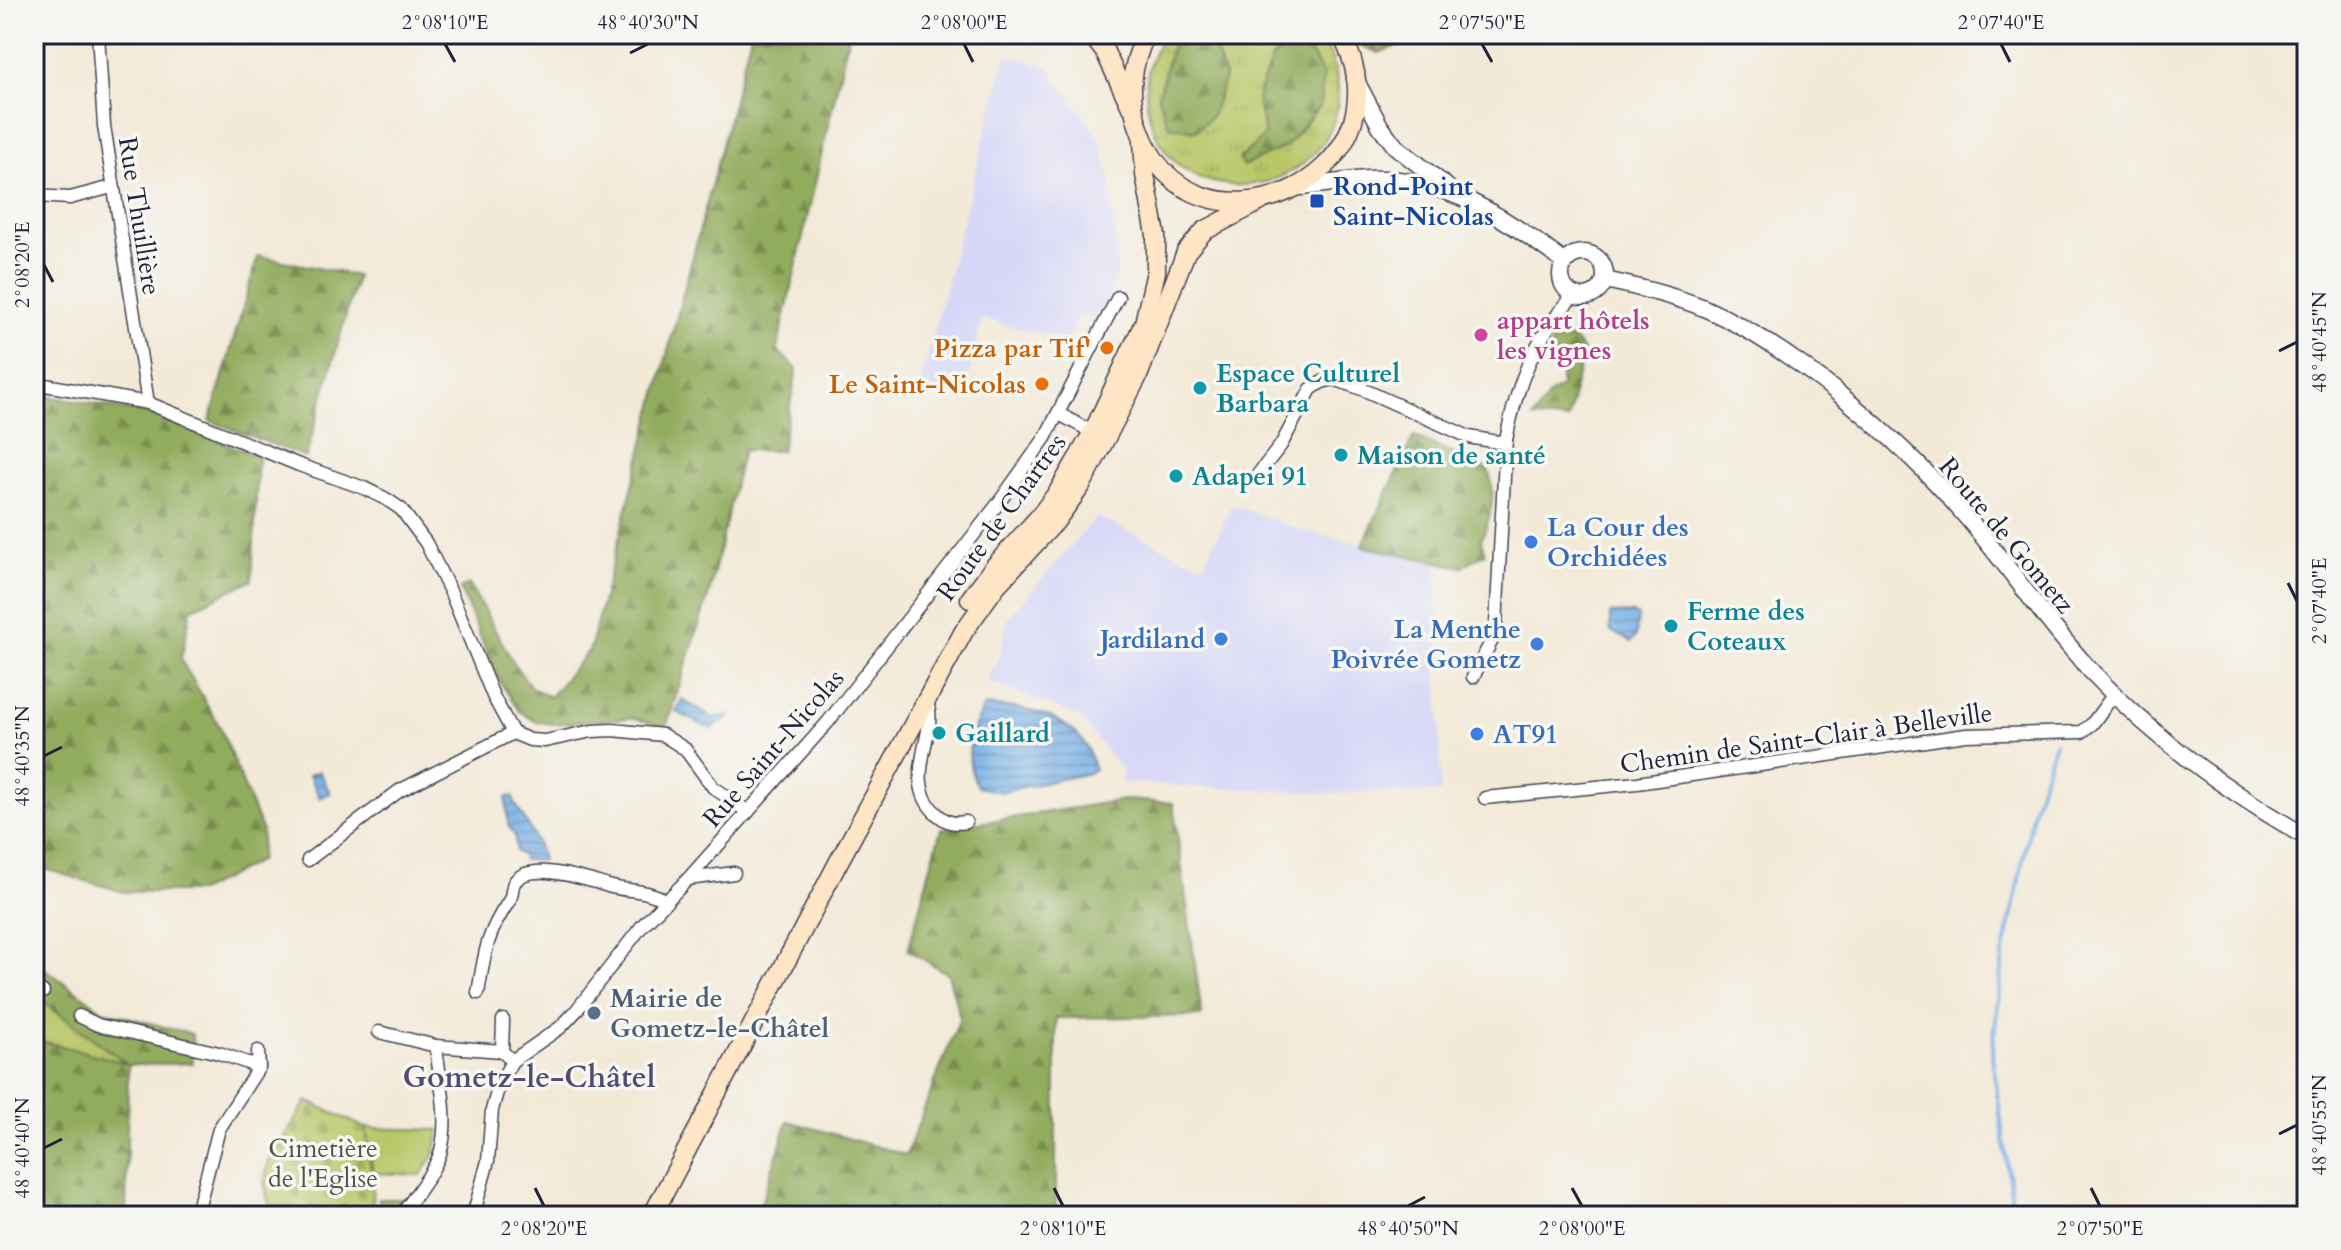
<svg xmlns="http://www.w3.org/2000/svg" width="2341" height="1250" font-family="Cardo,serif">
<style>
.built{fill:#d7d7f8}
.grass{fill:url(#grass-tufts);stroke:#6e7452;stroke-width:2}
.forest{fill:url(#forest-firs);stroke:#5a674c;stroke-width:2}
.cemetery{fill:url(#cemetery-stones);stroke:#6e7452;stroke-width:2}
.garden{fill:#b9c769;stroke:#6e7452;stroke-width:2}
.water{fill:url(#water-rules);stroke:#4c6890;stroke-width:2}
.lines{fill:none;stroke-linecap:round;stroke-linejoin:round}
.stream{stroke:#76afe6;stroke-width:4}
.minor-casing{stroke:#414052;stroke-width:15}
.tertiary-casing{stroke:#414052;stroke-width:19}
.secondary-casing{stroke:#414052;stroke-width:21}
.minor{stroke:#fff;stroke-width:12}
.tertiary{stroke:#fff;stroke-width:16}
.secondary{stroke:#fee5c5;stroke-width:18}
.ticks{fill:none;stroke:#22223b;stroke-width:3}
.transit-dot{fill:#1a4fb4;stroke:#f6f6f2;stroke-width:3}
.hotel-dot{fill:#d1479c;stroke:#f6f6f2;stroke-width:3}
.food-dot{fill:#e8710a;stroke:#f6f6f2;stroke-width:3}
.culture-dot{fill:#0f9aa8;stroke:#f6f6f2;stroke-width:3}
.shop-dot{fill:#3f7fe0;stroke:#f6f6f2;stroke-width:3}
.service-dot{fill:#5c6f8a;stroke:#f6f6f2;stroke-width:3}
.labels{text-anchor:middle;stroke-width:7;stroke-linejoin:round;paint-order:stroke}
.transit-label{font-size:26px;font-weight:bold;fill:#164399;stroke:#f6f6f2;text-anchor:start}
.street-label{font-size:26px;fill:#22223b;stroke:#f6f6f2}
.hotel-label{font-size:26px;font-weight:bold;fill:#b23c85;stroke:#f6f6f2;text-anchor:start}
.food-label{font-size:26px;font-weight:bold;fill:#c56008;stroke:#f6f6f2;text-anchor:end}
.culture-label{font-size:26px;font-weight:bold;fill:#0d838f;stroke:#f6f6f2;text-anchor:start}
.shop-label{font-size:26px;font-weight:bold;fill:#366cbe;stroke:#f6f6f2;text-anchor:start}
.service-label{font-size:26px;font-weight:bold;fill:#4e5e75;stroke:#f6f6f2;text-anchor:start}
.park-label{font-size:26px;fill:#4f5449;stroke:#f6f6f2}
.quarter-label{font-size:30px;font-weight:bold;fill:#544b70;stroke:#f6f6f2}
.neatline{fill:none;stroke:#22223b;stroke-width:3}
.ticks-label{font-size:20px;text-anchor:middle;fill:#22223b}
</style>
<defs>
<pattern id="grass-tufts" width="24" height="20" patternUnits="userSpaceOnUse" patternTransform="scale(2)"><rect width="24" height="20" fill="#b9c769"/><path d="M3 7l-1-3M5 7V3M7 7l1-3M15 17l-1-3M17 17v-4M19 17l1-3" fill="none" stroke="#9fab5c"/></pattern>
<pattern id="forest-firs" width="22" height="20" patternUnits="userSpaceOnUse" patternTransform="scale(2)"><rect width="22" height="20" fill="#92ac5d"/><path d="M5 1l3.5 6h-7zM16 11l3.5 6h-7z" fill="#778c4e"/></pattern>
<pattern id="cemetery-stones" width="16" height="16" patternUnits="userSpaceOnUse" patternTransform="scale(2)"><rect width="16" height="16" fill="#b9c769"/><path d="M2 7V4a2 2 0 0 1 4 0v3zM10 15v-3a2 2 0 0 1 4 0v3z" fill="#9fab5c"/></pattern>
<pattern id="water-rules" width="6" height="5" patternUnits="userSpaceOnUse" patternTransform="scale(2)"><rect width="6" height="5" fill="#76afe6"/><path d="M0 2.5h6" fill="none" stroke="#608ebc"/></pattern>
</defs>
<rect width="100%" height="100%" fill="#f6f6f2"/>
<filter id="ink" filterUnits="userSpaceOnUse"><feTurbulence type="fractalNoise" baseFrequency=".0125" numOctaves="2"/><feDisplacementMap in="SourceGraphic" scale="16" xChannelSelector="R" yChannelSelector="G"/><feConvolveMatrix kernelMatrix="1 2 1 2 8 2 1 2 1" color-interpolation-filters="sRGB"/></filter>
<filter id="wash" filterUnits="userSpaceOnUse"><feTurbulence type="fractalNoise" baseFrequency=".006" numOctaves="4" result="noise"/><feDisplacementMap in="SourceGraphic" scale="32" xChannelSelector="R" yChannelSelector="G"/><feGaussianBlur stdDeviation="1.8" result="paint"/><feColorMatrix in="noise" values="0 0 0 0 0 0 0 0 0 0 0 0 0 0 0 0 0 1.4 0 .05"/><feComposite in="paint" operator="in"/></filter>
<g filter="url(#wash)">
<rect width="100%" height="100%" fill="#f3e9d7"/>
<g class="built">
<path d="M1006,55L1047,66L1099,137L1110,177L1118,273L1101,315L1078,316L1066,340L982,319L966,390L919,388Z"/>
<path d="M1232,505L1307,532L1437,561L1439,660L1436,676L1439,692L1441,792L1322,793L1122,783V770L1080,718L986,680L998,662L1008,618L1097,517L1203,566Z"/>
</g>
<g class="grass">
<path d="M1164,34H1319C1324,43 1330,52 1333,61C1371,192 1172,237 1148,109C1143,82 1149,57 1164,34Z"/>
<path d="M34,995L37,997L128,1064L34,1039Z"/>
<path d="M379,1199H405L404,1206L398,1216H379Z"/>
</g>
<g class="forest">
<path d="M751,34H849L777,350L797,369L781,451L743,450L709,594L666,727L633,718L553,724L537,722L519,711L499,680L460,589L469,584L516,667L532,688L550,697L590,649Z"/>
<path d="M1198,34H1231L1217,53L1225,76L1212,116L1196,131L1169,126L1158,97L1172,46Z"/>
<path d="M1360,34H1407V42L1379,53L1362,46Z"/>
<path d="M1293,43L1313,56L1323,76L1320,105L1287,146L1243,166L1239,159L1265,135L1257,98L1272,58Z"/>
<path d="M258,256L357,276L306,457L210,421Z"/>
<path d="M1573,338L1583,351L1568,420L1533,418L1550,394L1561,387L1562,357L1550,354L1551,342Z"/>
<path d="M34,394L147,413L258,456L252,580L191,609L181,660L220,727L262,831L260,860L199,892H124L34,866Z"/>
<path d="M1414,436L1488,469C1497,493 1491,517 1481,540L1485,553L1462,567L1362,546Z"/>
<path d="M1124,800L1173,803L1202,1016L1056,1018V1216H757L788,1121L906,1155L960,1018L948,974L908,950L941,829Z"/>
<path d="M34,961L104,1011L192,1034L193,1063L128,1065L126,1216H34V1039L126,1063L34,995Z"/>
</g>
<path class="cemetery" d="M307,1101L366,1128L371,1171H373L372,1216H329L324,1213L323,1215L315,1210L313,1212L289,1206L287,1210L269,1204L264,1184L269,1161Z"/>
<path class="garden" d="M366,1128L440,1130L434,1155L421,1175L373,1173Z"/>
<g class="water">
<path d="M1631,613L1638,616L1636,636L1631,642L1610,631V614Z"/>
<path d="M682,699L713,718L728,715L729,718L711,729L676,712Z"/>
<path d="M989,706C1023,707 1059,713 1082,740C1089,747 1090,760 1095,769L1089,773L1001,792L978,787C962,760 970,732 984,707Z"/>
<path d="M319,771L330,793L320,798L309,775Z"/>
<path d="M512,796C521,818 538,836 542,860H523L522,855L516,852L515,836L508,825L506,797Z"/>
</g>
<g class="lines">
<path class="stream" d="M2014,1216L1992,1055L2003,956L2034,807L2055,743"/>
</g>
</g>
<g filter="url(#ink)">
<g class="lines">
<g class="minor-casing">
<g id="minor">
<path d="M98,34L104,126L148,403"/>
<path d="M34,196L70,198L112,187"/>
<path d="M34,383L148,403L299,465L364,488L386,499L401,509L426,543L451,593L493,696L513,733L530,740L545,741L592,731L613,730L663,735L685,749L713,787L748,812"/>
<path d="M1059,414L1098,435"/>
<path d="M1256,477L1281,445L1311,389L1322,382L1334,379L1362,389L1469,437L1497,442L1506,440"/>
<path d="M1473,677L1492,640L1496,625L1506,440C1517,384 1534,338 1573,296"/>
<path d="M925,700C943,726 898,780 937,814C947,823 954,824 966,822"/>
<path d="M1485,798L1637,783L1966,735L2082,732L2092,724L2114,694"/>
<path d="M308,860L399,791L513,733"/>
<path d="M688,879L734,873"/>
<path d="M34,986L43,992"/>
<path d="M478,993C485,952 486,935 509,901C513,895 511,889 514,883C528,859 588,880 608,886C629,892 647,889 667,901"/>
<path d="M79,1016L98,1025L219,1053L259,1067"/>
<path d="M379,1032L436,1046L502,1051L512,1061"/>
<path d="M502,1051L503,1020"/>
<path d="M196,1216L219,1129L259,1067L258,1051"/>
<path d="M401,1216C413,1197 439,1167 442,1146C449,1112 439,1079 436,1046"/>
<path d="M473,1216L488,1161L492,1110L499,1085L512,1061L561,1027L576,1011L642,926L688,879L828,722L997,505L1045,438L1118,297"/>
</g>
</g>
<g class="tertiary-casing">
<g id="tertiary">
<path d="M1355,79L1380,126L1395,146L1447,187"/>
<path d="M1300,187C1323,185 1346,180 1368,179C1443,175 1508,219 1564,262"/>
<circle cx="1583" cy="275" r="22"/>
<path d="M1605,280C1638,287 1672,295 1704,308C1793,347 1900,439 1963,513C2008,564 2045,622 2092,672C2155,739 2228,792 2307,837"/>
</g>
</g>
<g class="secondary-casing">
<g id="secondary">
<path d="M1091,34L1105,52L1130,105"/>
<path d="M1146,34C1131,66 1127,95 1139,128C1189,276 1419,179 1341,34"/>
<path d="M970,599L993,568L1039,517L1058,492L1093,432L1144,323L1156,272V235L1145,175L1143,141"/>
<path d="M652,1216L838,863L964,631L996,586L1055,522L1081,486L1138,376L1186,252L1204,231L1261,201"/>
</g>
</g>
<use href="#minor" class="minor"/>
<use href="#tertiary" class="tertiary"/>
<use href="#secondary" class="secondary"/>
</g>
</g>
<path class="ticks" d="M445,44L455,62M964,44L973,62M1482,44L1492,62M2001,44L2010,62M630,53L648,44M44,265L53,282M2279,351L2297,342M2288,583L2297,601M44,756L62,747M2279,1134L2297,1125M44,1148L62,1139M535,1188L544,1206M1054,1188L1063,1206M1572,1188L1582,1206M2091,1188L2100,1206M1408,1206L1425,1197"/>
<rect class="transit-dot" x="1309" y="193" width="16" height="16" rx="4"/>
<circle class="hotel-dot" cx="1481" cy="335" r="8"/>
<g class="food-dot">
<circle cx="1107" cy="348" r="8"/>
<circle cx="1042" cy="384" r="8"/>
</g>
<g class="culture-dot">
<circle cx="1200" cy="388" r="8"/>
<circle cx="1341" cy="455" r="8"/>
<circle cx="1176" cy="476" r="8"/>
<circle cx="1671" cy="626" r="8"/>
<circle cx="939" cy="733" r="8"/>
</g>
<g class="shop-dot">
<circle cx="1531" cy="542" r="8"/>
<circle cx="1221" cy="639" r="8"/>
<circle cx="1537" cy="644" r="8"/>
<circle cx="1477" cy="734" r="8"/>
</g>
<circle class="service-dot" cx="594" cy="1013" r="8"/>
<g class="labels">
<g class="transit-label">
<text x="1333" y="195">Rond-Point<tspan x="1333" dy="30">Saint-Nicolas</tspan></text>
</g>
<g class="street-label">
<text transform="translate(140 216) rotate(81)" y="9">Rue Thuillière</text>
<text transform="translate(1001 517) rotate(-54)" y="9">Route de Chartres</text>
<text transform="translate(2007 535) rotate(50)" y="9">Route de Gometz</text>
<text transform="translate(1806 738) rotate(-8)" y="9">Chemin de Saint-Clair à Belleville</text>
<text transform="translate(773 748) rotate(-49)" y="9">Rue Saint-Nicolas</text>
</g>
<g class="hotel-label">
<text x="1497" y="329">appart hôtels<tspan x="1497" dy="30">les vignes</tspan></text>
</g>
<g class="food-label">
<text x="1091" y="357">Pizza par Tif'</text>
<text x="1026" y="393">Le Saint-Nicolas</text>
</g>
<g class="culture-label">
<text x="1216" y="382">Espace Culturel<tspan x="1216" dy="30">Barbara</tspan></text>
<text x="1357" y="464">Maison de santé</text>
<text x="1192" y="485">Adapei 91</text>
<text x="1687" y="620">Ferme des<tspan x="1687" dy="30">Coteaux</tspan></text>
<text x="955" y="742">Gaillard</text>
</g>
<g class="shop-label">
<text x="1547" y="536">La Cour des<tspan x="1547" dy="30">Orchidées</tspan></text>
<text x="1521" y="638" text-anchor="end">La Menthe<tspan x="1521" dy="30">Poivrée Gometz</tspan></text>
<text x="1205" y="648" text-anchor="end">Jardiland</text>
<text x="1493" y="743">AT91</text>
</g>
<g class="service-label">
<text x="610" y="1007">Mairie de<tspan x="610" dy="30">Gometz-le-Châtel</tspan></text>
</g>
<g class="park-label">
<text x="323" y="1157">Cimetière<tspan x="323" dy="30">de l'Eglise</tspan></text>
</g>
<g class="quarter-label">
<text x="529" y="1087">Gometz-le-Châtel</text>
</g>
</g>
<rect width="2341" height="1250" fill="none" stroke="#f6f6f2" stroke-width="88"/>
<rect x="44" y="44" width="2253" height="1162" class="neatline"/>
<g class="ticks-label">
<text x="445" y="29">2°08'10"E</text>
<text x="648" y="29">48°40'30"N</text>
<text x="964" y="29">2°08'00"E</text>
<text x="1482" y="29">2°07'50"E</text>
<text x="2001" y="29">2°07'40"E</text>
<text transform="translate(22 265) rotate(-90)" y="7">2°08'20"E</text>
<text transform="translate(2319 342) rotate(-90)" y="7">48°40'45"N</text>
<text transform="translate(2319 601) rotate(-90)" y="7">2°07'40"E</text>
<text transform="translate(22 756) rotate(-90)" y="7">48°40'35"N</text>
<text transform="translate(2319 1125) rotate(-90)" y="7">48°40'55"N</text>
<text transform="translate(22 1148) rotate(-90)" y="7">48°40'40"N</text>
<text x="544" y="1235">2°08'20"E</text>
<text x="1063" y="1235">2°08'10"E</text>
<text x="1408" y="1235">48°40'50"N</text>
<text x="1582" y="1235">2°08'00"E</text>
<text x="2100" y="1235">2°07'50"E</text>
</g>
</svg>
